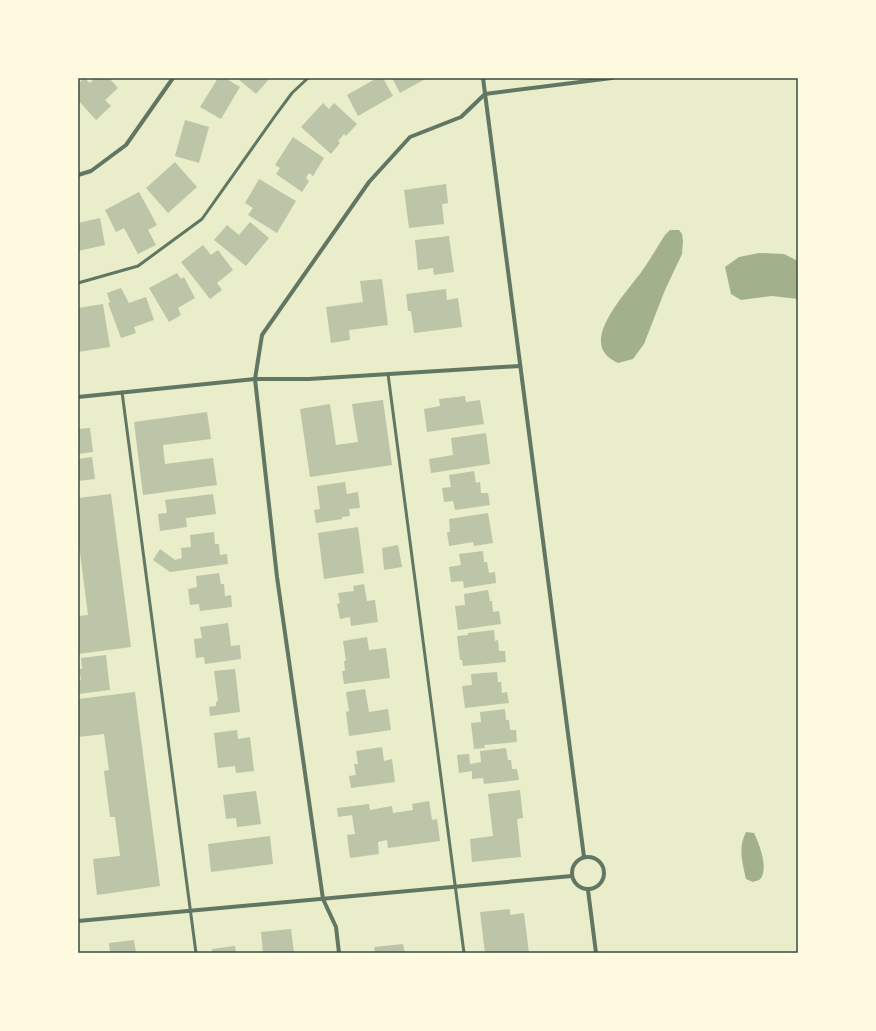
<svg xmlns="http://www.w3.org/2000/svg" width="876" height="1031" font-family="Ubuntu,sans-serif">
<style>
.water{fill:#a3b18a}
.building{fill:#bcc5a7}
.lines{fill:none;stroke-linecap:round;stroke-linejoin:round}
.service{stroke:#617663;stroke-width:3}
.minor{stroke:#617663;stroke-width:4}
.neatline{fill:none;stroke:#344e41;stroke-width:1.5}
</style>
<rect width="100%" height="100%" fill="#e9edc9"/>
<g class="water">
<path d="M670,230H679L682,234L683,241L682,254L665,290L644,344L633,359L618,363C610,359 602,354 601,343C599,321 629,289 642,271C650,260 657,247 665,235Z"/>
<path d="M759,253L784,254L798,261V299L772,296L741,300L731,294L725,267L739,257Z"/>
<path d="M746,832L754,833C759,843 770,871 759,880C757,881 755,881 753,882L746,879C742,861 738,848 746,832Z"/>
</g>
<g class="building">
<path d="M84,78L90,83L95,78H109L118,88L105,100L111,106L96,120L78,100V94L80,92L78,90V84Z"/>
<path d="M218,78H225L240,87L221,119L200,107Z"/>
<path d="M237,78H270L256,94Z"/>
<path d="M377,78H383L393,96L358,116L347,95Z"/>
<path d="M392,78H427L400,93Z"/>
<path d="M323,103L329,109L334,103L357,124L346,136L344,134L338,141L340,143L331,154L301,127Z"/>
<path d="M185,120L209,127L199,163L175,156Z"/>
<path d="M293,137L324,158L313,176L309,173L306,178L309,181L302,192L276,174L280,168L275,165Z"/>
<path d="M175,162L197,187L168,213L146,188Z"/>
<path d="M259,179L296,201L277,233L248,215L253,208L245,203Z"/>
<path d="M446,184L448,203L442,204L444,224L409,228L404,190Z"/>
<path d="M139,192L157,225L148,230L156,245L138,254L124,228L116,232L105,210Z"/>
<path d="M100,218L105,245L78,251V223Z"/>
<path d="M250,222L269,238L246,266L214,240L227,225L239,235Z"/>
<path d="M449,236L454,272L434,275L433,268L418,270L415,240Z"/>
<path d="M203,245L211,255L218,250L233,270L217,283L222,290L210,299L181,262Z"/>
<path d="M177,273L181,279L184,277L195,298L178,308L181,315L169,322L149,288Z"/>
<path d="M382,279L388,325L349,330L350,340L331,343L326,307L363,302L360,281Z"/>
<path d="M121,288L129,303L146,297L154,320L134,327L136,333L121,338L108,303L110,302L107,293Z"/>
<path d="M446,289L447,300L458,298L462,327L414,333L411,311H408L406,294Z"/>
<path d="M103,304L110,347L78,352V308Z"/>
<path d="M465,396L466,402L480,400L484,424L427,432L424,409L440,406L439,399Z"/>
<path d="M383,400L392,465L310,477L300,409L330,404L336,445L358,442L352,404Z"/>
<path d="M207,412L211,439L163,445L165,464L213,458L217,485L143,495L134,422Z"/>
<path d="M90,428L93,452L78,454V429Z"/>
<path d="M486,433L490,464L431,473L429,459L453,455L451,438Z"/>
<path d="M92,457L95,479L78,481V459Z"/>
<path d="M474,471L476,483L480,482L481,493H488L490,505L455,510L453,501L444,502L442,488L451,487L449,475Z"/>
<path d="M345,482L347,494L358,492L360,508L349,509L350,516L342,517V519L316,523L314,510L320,509L317,486Z"/>
<path d="M111,494L131,647L78,654V616L88,615L78,537V498Z"/>
<path d="M213,494L216,514L186,518L187,527L160,531L158,514L167,513L165,500Z"/>
<path d="M488,513L493,543L474,546L473,542L449,546L447,532H450L449,519Z"/>
<path d="M358,527L364,573L324,579L318,533Z"/>
<path d="M214,532L215,544H219L220,555L227,554L228,564L170,572L153,560L160,549L175,560L182,558L181,548L191,547L190,535Z"/>
<path d="M398,545L402,567L384,570L382,548Z"/>
<path d="M483,551L484,562H487L489,573L495,572L496,583L464,588L463,581L451,582L449,567L461,565L459,554Z"/>
<path d="M219,573L221,584H224L225,596L231,595L232,607L200,611L199,604L190,605L188,589L197,587L196,576Z"/>
<path d="M364,584L367,601L375,600L378,622L351,626L350,617L340,619L337,604L340,603L338,593L354,591L353,586Z"/>
<path d="M488,590L490,601H492L493,612L499,611L501,624L458,630L455,606L465,605L464,594Z"/>
<path d="M228,623L231,646L240,645L241,659L205,664L204,657L196,658L194,639L202,638L200,627Z"/>
<path d="M494,630L495,641L498,640L499,651H505L506,662L463,666L462,660H460L457,636L468,635V633Z"/>
<path d="M367,637L369,650L386,648L390,678L344,684L342,671H345L344,661H346L343,641Z"/>
<path d="M106,655L110,690L78,694V680H81L79,669H82L81,658Z"/>
<path d="M235,669L240,712L210,716L209,707L216,706V702L218,701L214,671Z"/>
<path d="M497,672L498,682H501L502,693L507,692L509,703L465,708L462,686L472,685L471,674Z"/>
<path d="M365,689L369,712L388,709L391,730L349,736L346,712L349,711L346,692Z"/>
<path d="M135,692L160,886L97,895L93,859L120,856L115,817H110L104,771L109,770L104,734L78,737V699Z"/>
<path d="M505,709L506,720H509L510,730H516L517,742L484,745L485,748L474,749L471,723L481,722L480,712Z"/>
<path d="M237,730L238,739L250,737L254,771L236,773L235,766L218,768L214,733Z"/>
<path d="M382,747L384,761L392,759L395,782L351,788L349,776L356,775L354,764H358L356,751Z"/>
<path d="M506,748L508,760H511L512,769H517L519,780L484,784L483,778L472,779V771L459,773L457,755L469,754L470,764L481,762L480,751Z"/>
<path d="M520,790L523,818L517,819L521,857L472,862L470,839L493,836L488,794Z"/>
<path d="M256,791L261,824L237,827L236,818L226,819L223,795Z"/>
<path d="M429,801L432,820L437,819L440,841L388,848L387,840L378,842L379,854L350,858L347,835L355,834L352,815L338,817L337,808L369,804L370,810L392,806L393,813L413,810L412,804Z"/>
<path d="M270,836L273,864L211,872L208,844Z"/>
<path d="M510,909V915L524,913L529,953H485L480,912Z"/>
<path d="M291,929L294,953H263L261,932Z"/>
<path d="M134,940L136,953H110L109,943Z"/>
<path d="M403,944L405,953H375L374,947Z"/>
<path d="M235,946L236,953H212V949Z"/>
</g>
<g class="lines">
<g class="service">
<path d="M78,283L138,266L202,219L275,116L292,93L308,78"/>
<path d="M388,374L464,953"/>
<path d="M122,392L196,953"/>
</g>
<g class="minor">
<path d="M483,78L584,857"/>
<path d="M78,175L91,171L126,145L173,78"/>
<path d="M78,397L255,379H309L520,366"/>
<circle cx="588" cy="873" r="16"/>
<path d="M588,890L596,953"/>
<path d="M78,921L572,876"/>
<path d="M339,953L336,927L323,899L277,577L255,379L262,335L369,182L410,137L461,117L485,94L612,78"/>
</g>
</g>
<rect width="876" height="1031" fill="none" stroke="#fefae0" stroke-width="158"/>
<rect x="79" y="79" width="718" height="873" class="neatline"/>
</svg>
